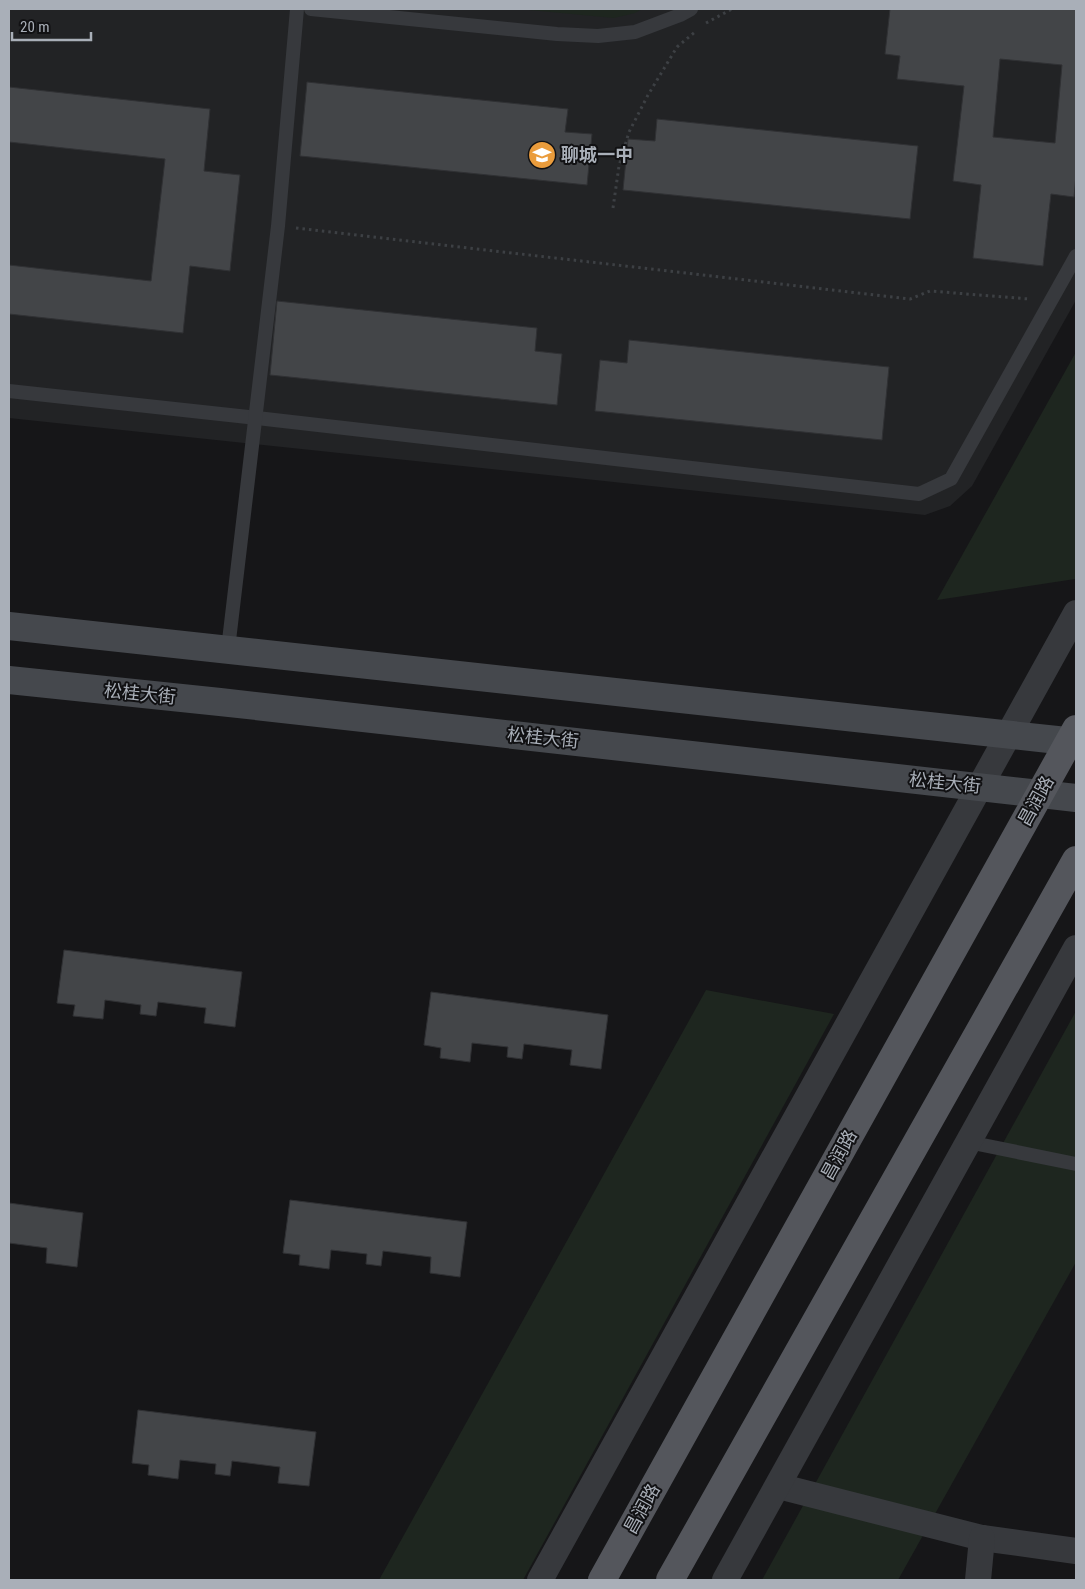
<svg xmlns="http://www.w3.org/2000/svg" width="1085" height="1589" font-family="'Roboto Condensed','Noto Sans SC',sans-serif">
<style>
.built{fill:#222325}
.green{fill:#1e261f}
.building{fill:#434548;stroke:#303134;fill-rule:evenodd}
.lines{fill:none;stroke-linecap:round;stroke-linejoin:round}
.path{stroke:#3d4044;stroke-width:3;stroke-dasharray:2.5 4;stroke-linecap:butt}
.lane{stroke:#37393d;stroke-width:14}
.street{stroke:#37393d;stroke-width:26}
.secondary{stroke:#45484d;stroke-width:28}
.primary{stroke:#54565c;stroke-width:28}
.labels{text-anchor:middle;stroke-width:4;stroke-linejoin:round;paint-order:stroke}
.poi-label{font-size:18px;font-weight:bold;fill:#a9afb8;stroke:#111113;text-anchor:start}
.street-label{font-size:18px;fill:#a9afb8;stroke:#111113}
</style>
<rect width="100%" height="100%" fill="#161618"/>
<path class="built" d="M9,9H1076V300L972,486L950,506L925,515L9,418Z"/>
<g class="green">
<path d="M519,9H642L635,13L614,18Z"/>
<path d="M1076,352V576L1075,579L937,600Z"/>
<path d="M706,990L834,1014L523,1580H379Z"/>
<path d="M1076,1011V1262L898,1580H762Z"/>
</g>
<g class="building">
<path d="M890,9H1076V175L1074,197L1051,194L1043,266L973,258L981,185L953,181L964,86L897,79L900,56L885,54ZM1000,59L1062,65L1055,143L993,137Z"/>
<path d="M307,82L568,109L565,132L592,134L587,185L300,156Z"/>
<path d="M9,87L210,109L204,171L240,175L230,271L190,266L183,333L9,314V265L151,281L165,159L9,142Z"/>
<path d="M657,119L918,146L910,219L623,190L628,139L655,141Z"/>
<path d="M277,301L537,328L535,351L562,354L557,405L270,375Z"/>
<path d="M629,340L889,367L882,440L595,411L600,360L627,363Z"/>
<path d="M64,950L242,972L235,1027L204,1023L206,1008L158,1002L156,1016L140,1014L141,1005L105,1000L103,1019L73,1016L75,1005L57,1003Z"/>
<path d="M431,992L608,1015L601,1069L570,1065L572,1050L524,1044L522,1059L507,1057L508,1047L472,1043L470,1062L440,1058L441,1048L424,1045Z"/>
<path d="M290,1200L467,1222L460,1277L430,1273L431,1257L383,1251L381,1266L366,1264L367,1254L331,1250L329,1269L299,1265L300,1255L283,1253Z"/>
<path d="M9,1203L83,1213L77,1267L46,1263L47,1248L9,1243Z"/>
<path d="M138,1410L316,1432L309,1486L278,1483L280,1467L232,1461L230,1476L215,1474L216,1464L180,1460L178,1479L148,1475L149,1465L132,1463Z"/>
</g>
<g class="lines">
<g class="path">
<path d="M706,23L732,9"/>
<path d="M613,208L619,166L629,132L648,95L677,47L695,32"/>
<path d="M296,228L910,299L930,291L1029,299"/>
</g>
<g class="lane">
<path d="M311,9L557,34L598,36L635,32L680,15L691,9"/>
<path d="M9,391L257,418L919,494L951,479L1076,256"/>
<path d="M228,649L278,226L297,9"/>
<path d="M968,1142L1076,1164"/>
</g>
<g class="street">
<path d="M778,1486L982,1538L1076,1551"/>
<path d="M540,1580L1076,613"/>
<path d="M725,1580L1076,948"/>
<path d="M978,1580L982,1538"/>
</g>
<g class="secondary">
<path d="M9,626L1076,742"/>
<path d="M9,680L220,702L1076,798"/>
</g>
<g class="primary">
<path d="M602,1580L1076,729"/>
<path d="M670,1580L1076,860"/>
</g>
</g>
<defs>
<g id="school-disc" transform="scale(1.4375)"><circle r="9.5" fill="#ea9c3c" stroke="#111113"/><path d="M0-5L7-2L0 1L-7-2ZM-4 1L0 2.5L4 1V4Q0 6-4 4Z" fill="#fff"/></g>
</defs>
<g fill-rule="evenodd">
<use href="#school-disc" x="542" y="155"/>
</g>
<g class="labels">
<g class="poi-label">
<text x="561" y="161">聊城一中</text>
</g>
<g class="street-label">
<text transform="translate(140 694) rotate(6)" y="6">松桂大街</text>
<text transform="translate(543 738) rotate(6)" y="6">松桂大街</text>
<text transform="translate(945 783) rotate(6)" y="6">松桂大街</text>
<text transform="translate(1036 801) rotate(-61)" y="6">昌润路</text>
<text transform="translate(839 1155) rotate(-61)" y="6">昌润路</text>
<text transform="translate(642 1509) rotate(-61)" y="6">昌润路</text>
</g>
</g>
<rect width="1085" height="1589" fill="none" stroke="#a9afb8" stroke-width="20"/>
<path d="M12 32v8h79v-8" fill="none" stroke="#a9afb8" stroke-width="2.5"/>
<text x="20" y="32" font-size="15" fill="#a9afb8" stroke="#111113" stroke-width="4" paint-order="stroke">20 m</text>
</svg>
